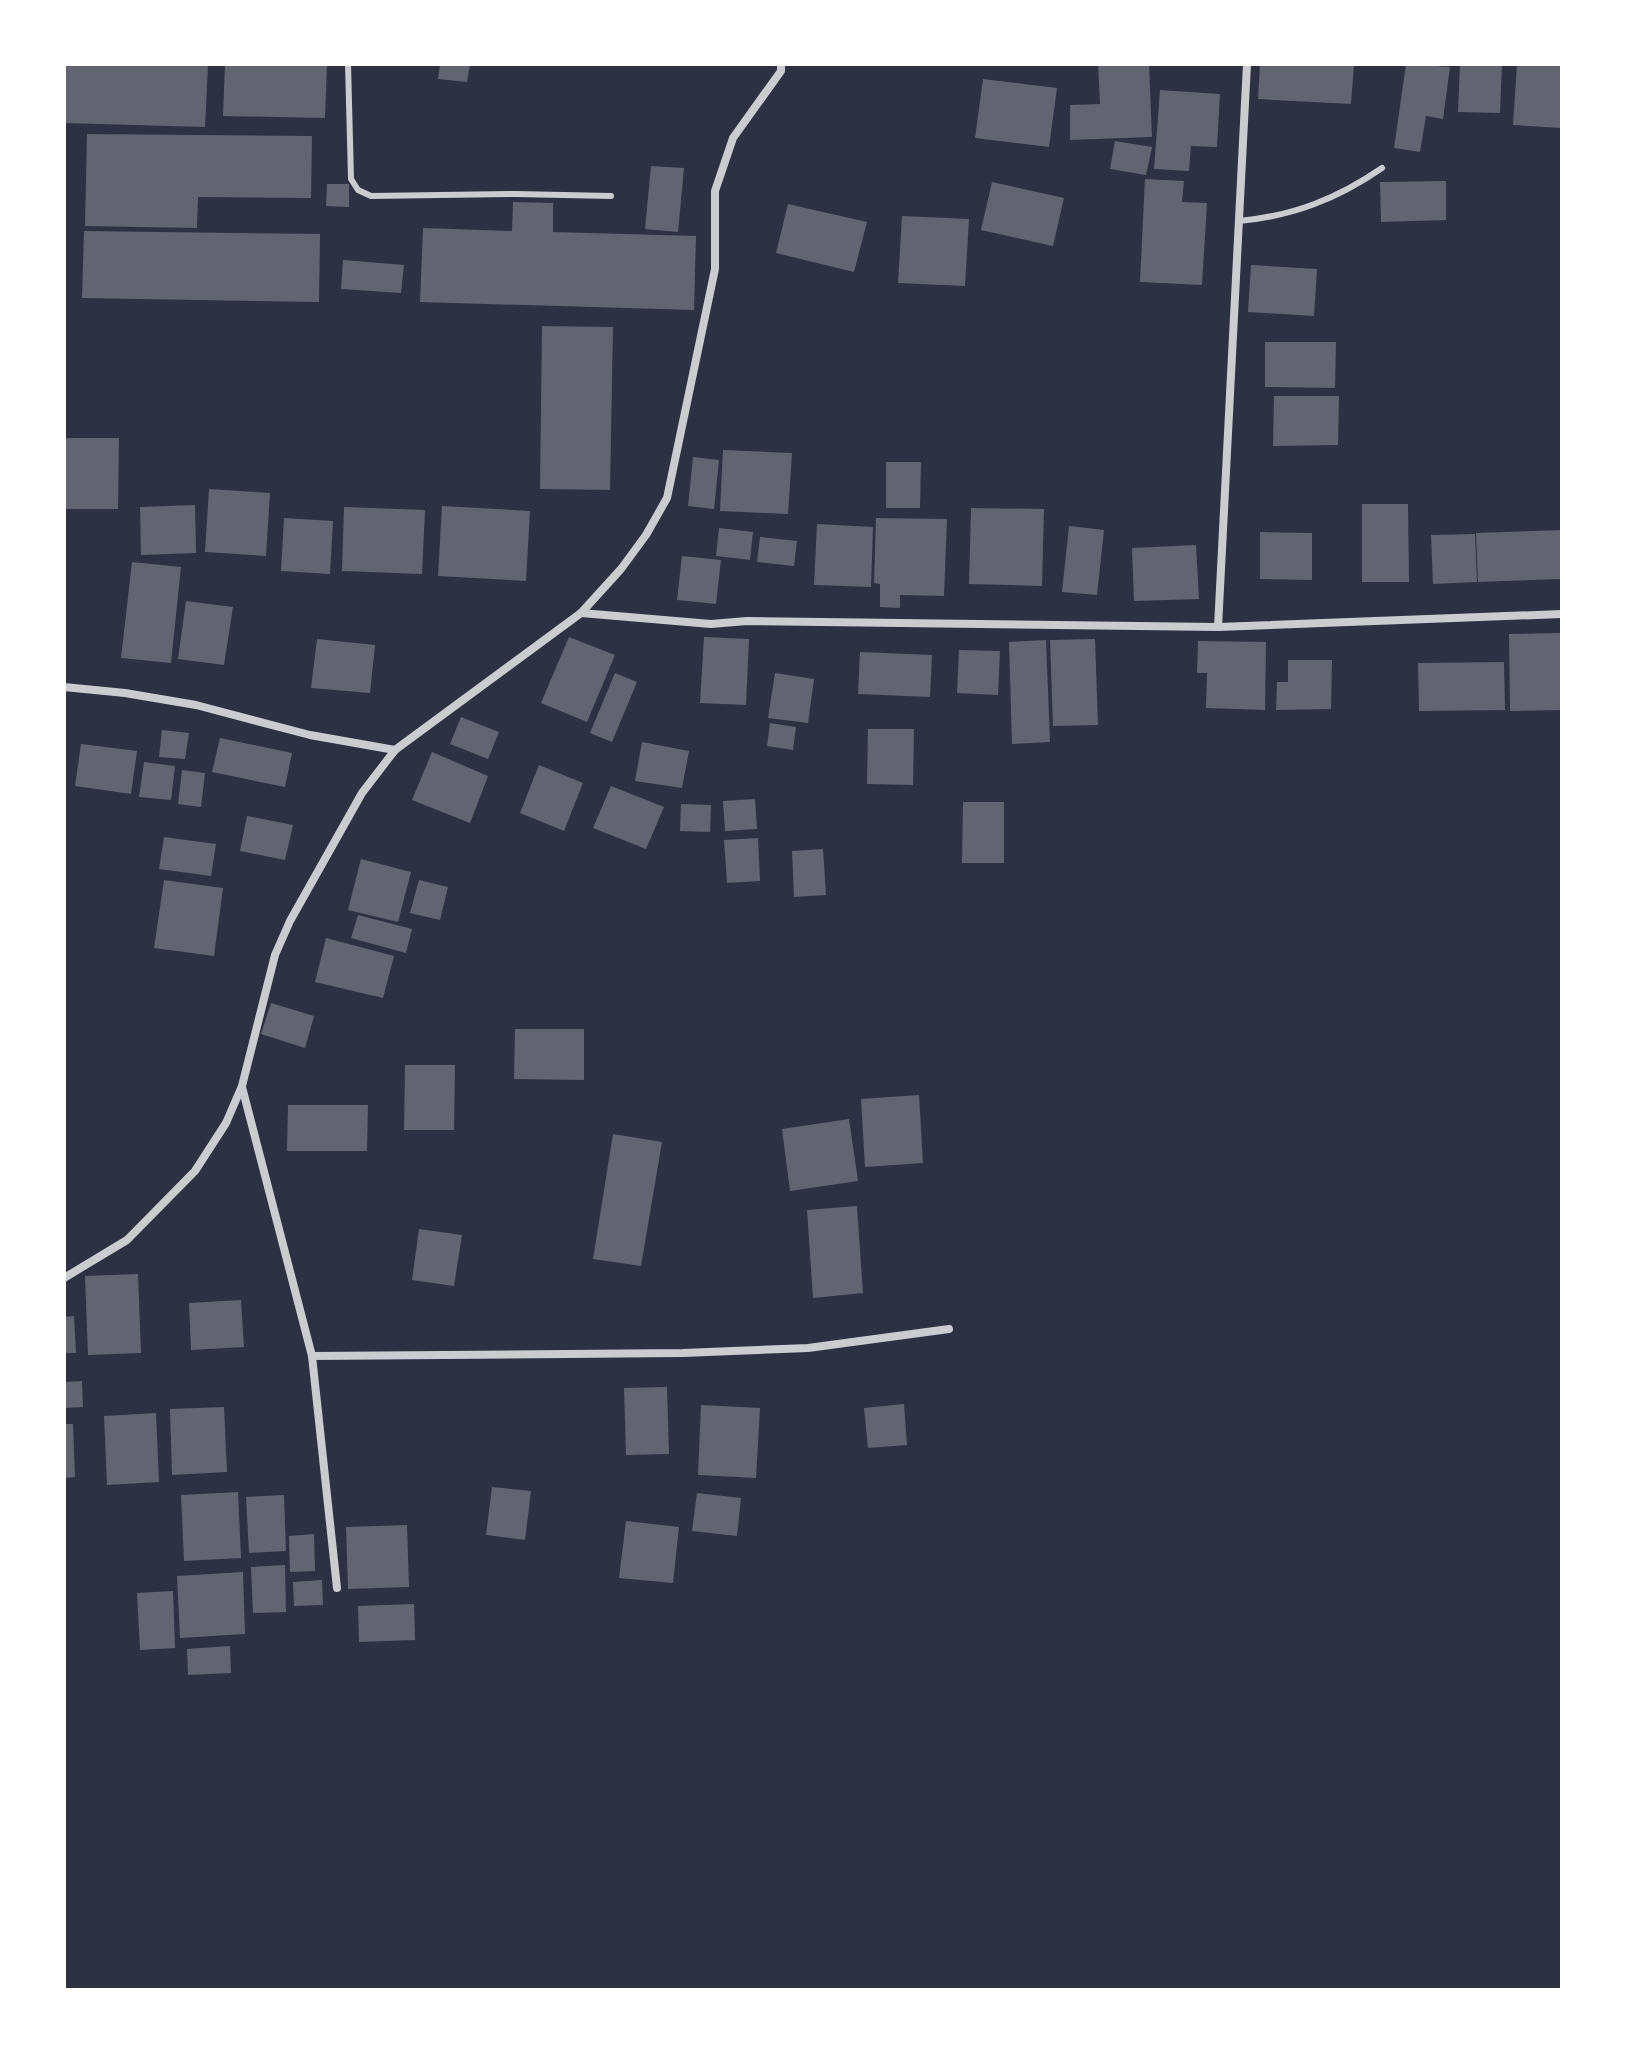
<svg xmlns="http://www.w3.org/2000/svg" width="1626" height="2054" font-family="'IBM Plex Serif',serif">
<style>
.building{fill:#626471}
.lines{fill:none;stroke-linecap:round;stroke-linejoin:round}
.service{stroke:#caccd0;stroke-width:6}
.minor{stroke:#caccd0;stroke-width:8}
</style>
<rect width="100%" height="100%" fill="#2d3142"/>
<g class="building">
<path d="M64,64H208L205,127L64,123Z"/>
<path d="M225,64H327L325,118L223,116Z"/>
<path d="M440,64H470L467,82L438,79Z"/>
<path d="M1098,64H1149L1152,137L1070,140V105L1100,104Z"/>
<path d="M1260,64H1354L1351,104L1258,99Z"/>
<path d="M1406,64L1450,67L1443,119L1426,116L1420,152L1394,148Z"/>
<path d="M1460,64H1502L1500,113L1458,112Z"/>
<path d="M1517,64H1562V128L1513,125Z"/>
<path d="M983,79L1057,88L1049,147L975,138Z"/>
<path d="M1160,90L1220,94L1217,147L1191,146L1189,171L1154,169Z"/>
<path d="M87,134L312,136L311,198L198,197L197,228L85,226Z"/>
<path d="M1115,141L1152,147L1146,175L1110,169Z"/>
<path d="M651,166L684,168L678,232L645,229Z"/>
<path d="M1145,179L1184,181L1182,202L1207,203L1202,285L1140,282Z"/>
<path d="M1446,181V220L1381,222L1380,182Z"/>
<path d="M992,182L1064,198L1053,246L981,230Z"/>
<path d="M327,184H349V207L326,206Z"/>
<path d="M513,202L553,203V232L696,236L694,310L420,302L423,228L512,231Z"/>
<path d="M788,204L867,222L854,272L776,253Z"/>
<path d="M902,216L969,219L965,286L898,283Z"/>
<path d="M84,231L320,234L319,302L82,298Z"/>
<path d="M343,260L404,265L401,293L341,289Z"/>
<path d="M1251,265L1317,269L1314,316L1248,312Z"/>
<path d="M542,326L613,327L610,490L540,489Z"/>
<path d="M1265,342H1336L1335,388L1265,387Z"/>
<path d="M1274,396H1339L1338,445L1273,446Z"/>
<path d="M64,438H119L118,509H64Z"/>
<path d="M723,450L792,453L788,514L720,511Z"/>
<path d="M693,457L719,460L714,509L688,506Z"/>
<path d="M886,462H921L920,508H886Z"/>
<path d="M209,489L270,493L266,556L205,552Z"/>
<path d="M1362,504H1408L1409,582H1362Z"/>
<path d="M195,505L196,553L141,555L140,507Z"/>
<path d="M442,506L530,511L526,581L438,576Z"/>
<path d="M344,507L425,510L422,574L342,571Z"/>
<path d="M971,508L1044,509L1042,586L969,584Z"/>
<path d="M284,518L333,521L330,574L281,571Z"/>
<path d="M876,518L947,519L944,596L900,595V608L880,607V584L874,583Z"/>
<path d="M817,524L873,527L871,587L814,585Z"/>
<path d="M1069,526L1104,530L1097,595L1062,592Z"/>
<path d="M719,528L753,532L750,560L716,556Z"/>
<path d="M1562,530V579L1478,582L1476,533Z"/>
<path d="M1260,532L1312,533V580L1260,579Z"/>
<path d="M1475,534L1477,582L1433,584L1431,535Z"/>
<path d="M760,537L797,541L794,566L757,562Z"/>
<path d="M1196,545L1199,599L1134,601L1132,548Z"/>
<path d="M682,556L721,560L716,604L677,600Z"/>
<path d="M132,562L181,567L171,663L121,658Z"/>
<path d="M186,601L233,607L224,665L178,659Z"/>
<path d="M1562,633V710L1510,711L1509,634Z"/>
<path d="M569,637L615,655L587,722L541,703Z"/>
<path d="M704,637L749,639L746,705L700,703Z"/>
<path d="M317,639L375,645L370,693L311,688Z"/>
<path d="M1095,639L1098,725L1053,726L1050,640Z"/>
<path d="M1046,640L1050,742L1012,744L1009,642Z"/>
<path d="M1198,641L1266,642L1265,710L1206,708L1207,673H1197Z"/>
<path d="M959,650L1000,651L998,695L957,693Z"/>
<path d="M860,652L932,655L930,697L858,694Z"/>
<path d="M1288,660H1332L1331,709L1276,710L1277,682H1288Z"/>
<path d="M1504,662L1505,710L1419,711L1418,663Z"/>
<path d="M615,673L637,682L612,742L590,733Z"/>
<path d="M775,673L814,679L808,723L768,718Z"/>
<path d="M461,717L499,732L488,759L450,744Z"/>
<path d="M770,723L796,727L793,750L767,746Z"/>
<path d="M868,729H914L913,785L867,784Z"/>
<path d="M162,730L189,733L185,759L159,757Z"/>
<path d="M220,738L292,753L285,787L212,772Z"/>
<path d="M642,742L689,751L682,788L635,781Z"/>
<path d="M81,744L137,751L131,794L75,786Z"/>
<path d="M432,752L488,776L470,823L412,800Z"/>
<path d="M144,762L175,766L171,800L139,797Z"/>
<path d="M539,765L583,783L564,831L520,813Z"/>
<path d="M182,770L205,773L201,807L178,804Z"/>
<path d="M611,786L664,807L646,849L593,828Z"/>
<path d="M755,799L757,829L725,831L723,801Z"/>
<path d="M963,802H1004V863H962Z"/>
<path d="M681,804L711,805L710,832L680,831Z"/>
<path d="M247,816L293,825L285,860L240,851Z"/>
<path d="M164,837L216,844L211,876L159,869Z"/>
<path d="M758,838L760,881L727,883L724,840Z"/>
<path d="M823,849L826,895L794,897L792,851Z"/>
<path d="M361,859L411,872L398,922L348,910Z"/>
<path d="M164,880L223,888L214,956L154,948Z"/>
<path d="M419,880L448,887L440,920L410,913Z"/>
<path d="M358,915L412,929L406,953L351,938Z"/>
<path d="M326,938L394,956L383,998L315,982Z"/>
<path d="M271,1003L314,1016L305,1048L261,1034Z"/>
<path d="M515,1029H584V1080L514,1079Z"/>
<path d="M405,1065H455L454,1130H404Z"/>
<path d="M919,1095L923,1163L865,1167L861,1099Z"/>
<path d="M288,1105H368L367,1151H287Z"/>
<path d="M849,1119L858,1181L790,1191L782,1129Z"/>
<path d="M613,1134L662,1142L641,1266L593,1259Z"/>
<path d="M857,1206L863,1293L813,1298L807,1210Z"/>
<path d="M419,1229L462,1235L454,1286L412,1280Z"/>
<path d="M138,1274L141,1353L88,1355L85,1276Z"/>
<path d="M241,1300L244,1347L191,1350L189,1303Z"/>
<path d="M74,1316L76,1353H64V1317Z"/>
<path d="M82,1381L83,1407L64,1408V1382Z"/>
<path d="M667,1387L669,1454L626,1455L624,1388Z"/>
<path d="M904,1404L907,1445L868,1448L864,1408Z"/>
<path d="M701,1405L760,1408L756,1478L698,1475Z"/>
<path d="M224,1407L227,1472L172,1475L170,1409Z"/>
<path d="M156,1413L159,1482L107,1485L104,1416Z"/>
<path d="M64,1424H73L75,1477L64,1478Z"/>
<path d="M492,1487L531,1491L525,1540L486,1535Z"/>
<path d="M238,1492L241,1558L184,1561L181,1495Z"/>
<path d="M697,1493L741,1498L737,1536L692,1531Z"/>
<path d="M284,1495L286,1551L249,1553L246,1497Z"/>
<path d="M626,1521L679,1527L673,1583L619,1578Z"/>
<path d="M407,1525L409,1587L348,1589L346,1527Z"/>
<path d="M314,1534L315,1571L290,1572L289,1536Z"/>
<path d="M285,1565L286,1612L253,1613L251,1567Z"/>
<path d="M243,1572L245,1634L180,1638L177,1576Z"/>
<path d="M322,1580L323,1605L294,1606L293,1582Z"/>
<path d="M173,1591L175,1648L140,1650L137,1593Z"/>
<path d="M414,1604L415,1640L359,1642L358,1606Z"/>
<path d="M230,1646L231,1673L188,1675L187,1649Z"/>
</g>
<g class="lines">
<g class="service">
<path d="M348,64L351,179L358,190L371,196L516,194L611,196"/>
<path d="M1239,221C1293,216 1337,199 1382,168"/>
</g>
<g class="minor">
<path d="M581,613L711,624L747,621L1218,627L1562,614"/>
<path d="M1218,627L1247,64"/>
<path d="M64,687L125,693L196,705L310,735L395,750"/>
<path d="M242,1087L312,1356L337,1588"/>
<path d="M64,1278L127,1240L195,1171L226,1123L242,1086L275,955L290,921L362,793L395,750L581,613L621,569L646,535L667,498L715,269V191L733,138L781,71V64"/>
<path d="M312,1356L683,1353L808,1348L949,1329"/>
</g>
</g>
<rect width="1626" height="2054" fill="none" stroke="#ffffff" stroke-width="132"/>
</svg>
